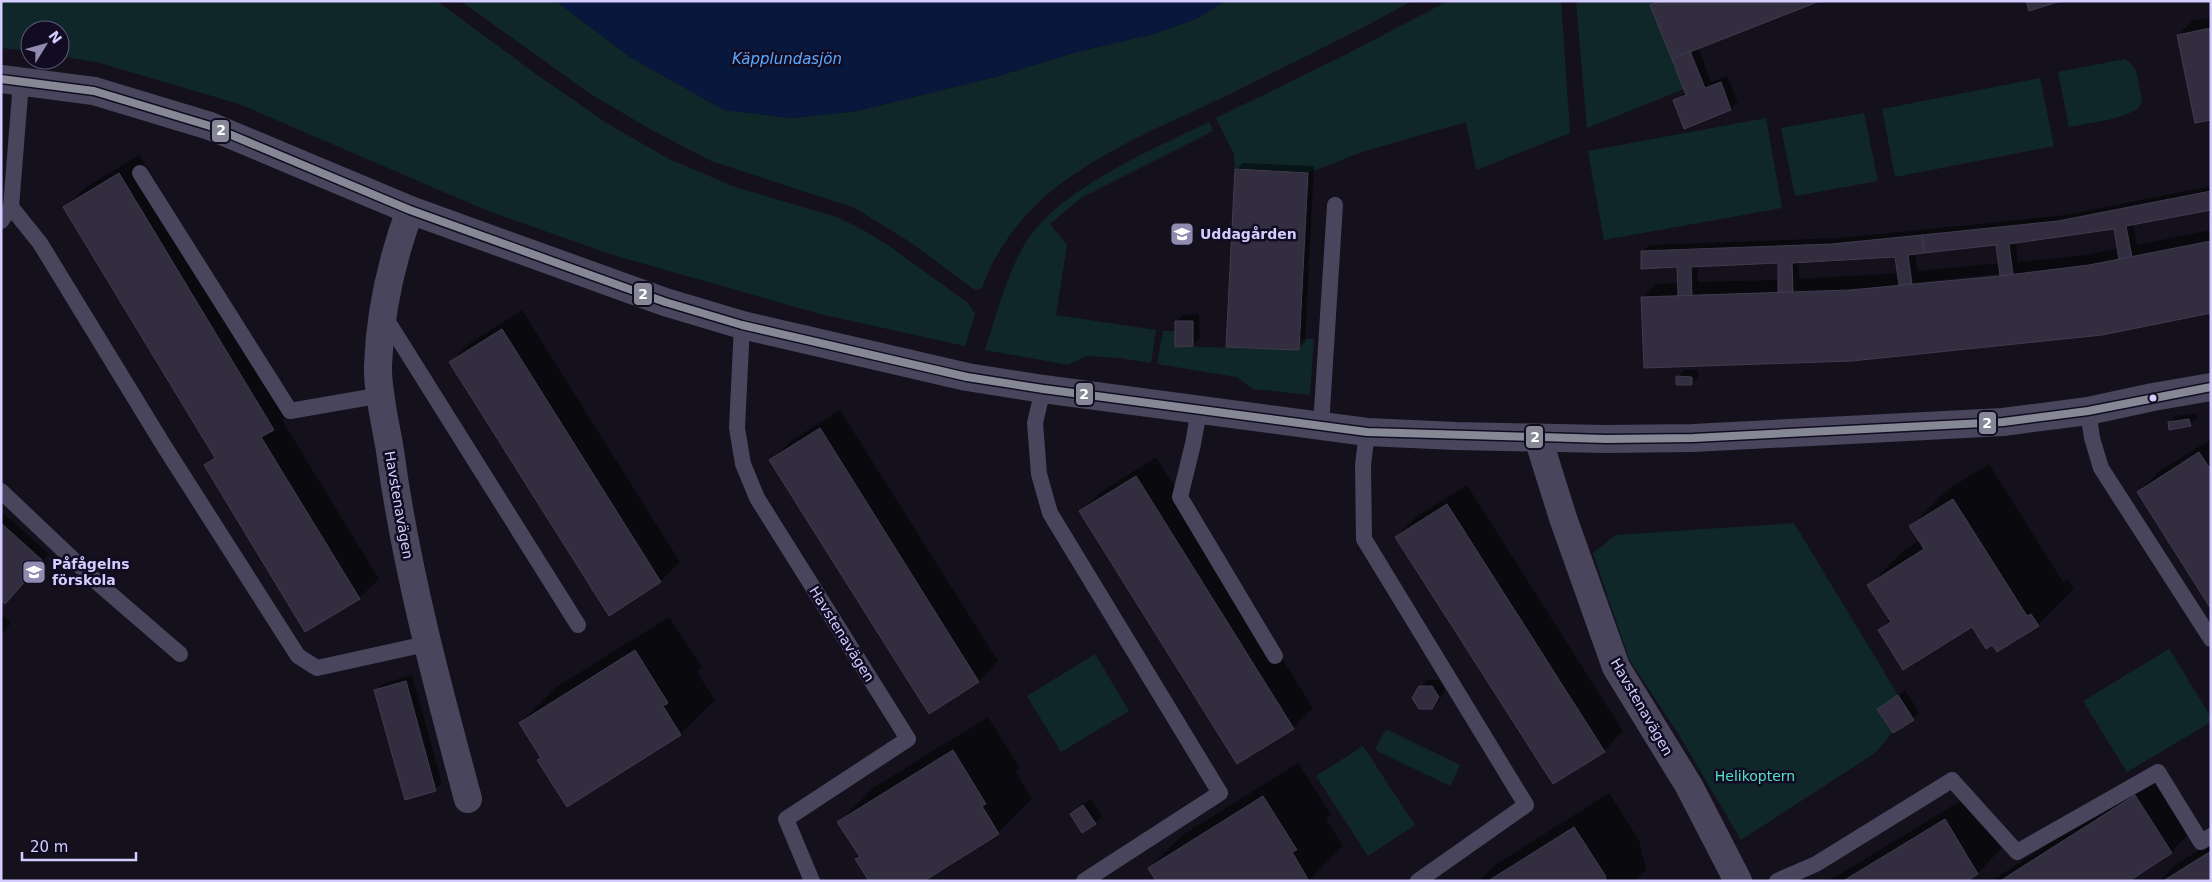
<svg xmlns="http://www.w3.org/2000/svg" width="2212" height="882" font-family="'DejaVu Sans',sans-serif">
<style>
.green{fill:#102729}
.water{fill:#08173c}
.shadow{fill:#0007;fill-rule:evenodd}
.building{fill:#322e3f;stroke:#403b50}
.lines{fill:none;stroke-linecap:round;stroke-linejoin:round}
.service{stroke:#48455d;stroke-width:16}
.minor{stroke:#48455d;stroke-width:28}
.bus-1-casing{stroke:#110c21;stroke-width:11}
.bus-1{stroke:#868995;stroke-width:8}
.bus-dot{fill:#d5ccff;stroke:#110c21;stroke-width:2}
.labels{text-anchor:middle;stroke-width:5;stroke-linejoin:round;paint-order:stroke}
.poi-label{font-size:14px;font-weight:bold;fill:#d5ccff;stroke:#110c21;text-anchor:start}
.street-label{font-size:14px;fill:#d5ccff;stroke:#110c21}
.park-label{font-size:14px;fill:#54e3c9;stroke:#110c21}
.water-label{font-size:15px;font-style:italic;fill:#5aa8ff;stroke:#110c21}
.line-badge{stroke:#110c21;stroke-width:2}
.badge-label{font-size:14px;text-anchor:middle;font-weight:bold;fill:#fff}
</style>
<rect width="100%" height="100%" fill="#14111c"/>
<g class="green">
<path d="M1,1H437L536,74L608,124L669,159L735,187L837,217L865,231L892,248L968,303L975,314L965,346L820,314L613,255L488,211L239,104L100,63L60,56V30H30V51L1,48Z"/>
<path d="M461,1H556L630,57L724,110L792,118L857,111L995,77L1077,52L1153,34L1196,19L1225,1H1412C1353,34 1291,64 1230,94C1133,141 1021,178 982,288L975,290L907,240L855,208L711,161L650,129L589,93Z"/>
<path d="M1448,1H1561L1570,133L1476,170L1466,122L1365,151L1308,173L1235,169L1234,154L1216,118L1345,55Z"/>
<path d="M1576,1H1660L1651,5L1684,89L1587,128Z"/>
<path d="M2125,59C2136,66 2137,72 2139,85C2140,91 2143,98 2141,104C2136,118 2083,124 2069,127L2058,72Z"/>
<path d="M2040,78L2054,146L1895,177L1882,109Z"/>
<path d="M1864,113L1878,181L1795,196L1781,128Z"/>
<path d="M1766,118L1782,208L1604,240L1588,151Z"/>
<path d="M1209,122L1213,131L1081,198L1050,224L1067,245L1056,315L1156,330L1151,363L1120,358L1087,356L1068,365L985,350C996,316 1005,280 1022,249C1054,190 1150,151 1209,122Z"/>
<path d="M1163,331H1175V346L1299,350L1300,339H1314L1310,395L1253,389L1236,377L1157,364Z"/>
<path d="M1794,523L1898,695L1877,709L1892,733L1875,753L1741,840L1679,735L1629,659L1593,553L1616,535Z"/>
<path d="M2169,649L2211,717V722L2127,772L2083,701Z"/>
<path d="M1095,654L1129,711L1061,752L1027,696Z"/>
<path d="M1386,729L1460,765L1450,786L1375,750Z"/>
<path d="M1363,746L1415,825L1368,856L1316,776Z"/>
</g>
<path class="water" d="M556,1H1225L1196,19L1153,34L1077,52L995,77L857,111L792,118L724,110L630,57Z"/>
<g class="shadow">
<path d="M1656,1H1818L1698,47L1711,82L1727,76L1738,102L1731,109L1674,101L1686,92L1652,5Z"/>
<path d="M2211,18V119L2178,35L2192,21Z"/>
<path d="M139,155L293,409L282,420L379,579L359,598L206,465L215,456L65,207L85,188Z"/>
<path d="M1243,163L1314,166L1305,342L1298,349L1236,170Z"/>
<path d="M2211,186V209L2133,223L2137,245L2211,230V312L1642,298L1656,284L1679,283L1678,266L1642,252L1649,245L1840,238L2066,215ZM2115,228L2119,248L2086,255L2018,262L2016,242ZM1997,244L2000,263L1918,271L1915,253ZM1896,256L1898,273L1799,279V261ZM1779,262V280L1698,282L1697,265ZM2006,273V276L1895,287V285Z"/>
<path d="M522,310L680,562L661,581L609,614L450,362L470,343Z"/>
<path d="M1199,314L1200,338L1193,345L1176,322L1183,315Z"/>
<path d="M1684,370H1698V377L1691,384L1678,377Z"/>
<path d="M840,410L998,661L979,681L929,712L771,460L791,441Z"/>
<path d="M2196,413L2197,418L2190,425L2169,423L2176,416Z"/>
<path d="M2211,439V607L2138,492L2158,472Z"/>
<path d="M1156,457L1313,708L1293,728L1081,512L1101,492Z"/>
<path d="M1989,464L2063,582L2067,579L2074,589L2038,625H1973L1880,630L1891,619L1869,585L1905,549L1920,540L1911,526L1947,490Z"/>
<path d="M1467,485L1623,731L1604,751L1396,537L1416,517Z"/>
<path d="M1,511L49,554L12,595L1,598Z"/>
<path d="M1,614L11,623L1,635Z"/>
<path d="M669,617L702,667L697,672L715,700L680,734L542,758L520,723L555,688Z"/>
<path d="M412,675L442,783L435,790L376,691L382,684Z"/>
<path d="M1427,680H1439L1445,690L1439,701L1432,708L1420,687Z"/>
<path d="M1905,690L1919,712L1913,719L1879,709Z"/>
<path d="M988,717L1020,768L1016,772L1032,799L998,833L857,860L860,856L839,822L873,788Z"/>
<path d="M1298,763L1331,814L1326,818L1343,846L1309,880L1149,868L1184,834Z"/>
<path d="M2160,772L2195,828L2171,852L2127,881H1991Z"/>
<path d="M1609,793L1639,840L1646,870L1635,881H1479L1495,865Z"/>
<path d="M1970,795L2002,848L1978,873L1964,881H1829Z"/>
<path d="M1091,799L1102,816L1095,823L1071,814Z"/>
<path d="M2211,843V881H2160L2176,864Z"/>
</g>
<g class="building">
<path d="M1660,1H1820L1672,59L1650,5Z"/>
<path d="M2026,1H2061L2029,11Z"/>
<path d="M2211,28V120L2195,123L2177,35Z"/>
<path d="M1690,51L1705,88L1721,82L1731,110L1684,129L1673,100L1686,95L1672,59Z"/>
<path d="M1235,169L1308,173L1299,350L1226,347Z"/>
<path d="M119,173L274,430L261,437L360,599L305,632L204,465L215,458L63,207Z"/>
<path d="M2211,191V210L2126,226L2132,257L2119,260L2114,229L2009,244L2013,274L2000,276L1996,245L1924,253L1922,235L2058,221Z"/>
<path d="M1922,235L1924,253L1908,255L1912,284H1905L1899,285L1895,257L1792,263L1793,292L1778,293V263L1691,267L1692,296H1678L1677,267L1641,269V251L1832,244Z"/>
<path d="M2211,241V313L2102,335L1852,361L1644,368L1641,297L1850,290L2000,276L2089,265Z"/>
<path d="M1175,321H1193V346L1175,347Z"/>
<path d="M502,329L661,582L609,616L449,362Z"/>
<path d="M1676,376L1692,377V385H1676Z"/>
<path d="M2189,419L2191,426L2169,430L2168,422Z"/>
<path d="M820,428L979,682L929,714L769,460Z"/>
<path d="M2199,452L2211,470V609L2137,492Z"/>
<path d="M1136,476L1294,729L1237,764L1079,511Z"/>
<path d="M1953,499L2027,616L2031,614L2039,626L1997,652L1992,645L1986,649L1972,627L1903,670L1878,630L1891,622L1867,585L1924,549L1909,526Z"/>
<path d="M1447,504L1605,752L1553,784L1395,537Z"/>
<path d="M1,523L43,561L5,604L1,600Z"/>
<path d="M635,650L668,703L663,706L681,735L567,807L537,760L541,758L519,723Z"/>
<path d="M406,681L436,791L405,800L374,690Z"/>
<path d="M1419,686H1432L1439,697L1432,709H1419L1412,698Z"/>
<path d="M1898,695L1914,720L1893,733L1877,709Z"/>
<path d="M953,750L986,804L982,806L999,834L924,881H869L855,859L860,857L837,822Z"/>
<path d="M2135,795L2172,853L2129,881H2000Z"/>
<path d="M1263,796L1297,850L1292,852L1309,881H1156L1148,868Z"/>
<path d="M1083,805L1096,824L1082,833L1070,814Z"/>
<path d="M1945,819L1978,874L1967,881H1843Z"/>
<path d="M1574,827L1605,875L1606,881H1488Z"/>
<path d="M2211,851V881H2163Z"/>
</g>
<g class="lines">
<g class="service">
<path d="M140,173L290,411L382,395"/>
<path d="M11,207L40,243L164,446L298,656L317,668L426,644"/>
<path d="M1,221L11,207L21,82"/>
<path d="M383,314L578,625"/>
<path d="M742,325L737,428L743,464L757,498L908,739L786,819L812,881"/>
<path d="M1043,389L1035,423L1039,474L1050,513L1220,793L1084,881"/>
<path d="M1199,410L1193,444L1180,497L1275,656"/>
<path d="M2088,411L2092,438L2101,468L2211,639"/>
<path d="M1321,426L1335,205"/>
<path d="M1367,432L1363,465L1364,539L1526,805L1418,881"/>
<path d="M1,491L99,584L180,654"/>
<path d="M1777,881L1816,864L1952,780L2017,852L2158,772L2201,842L2211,836"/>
</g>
<g class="minor">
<path d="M1,79L94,91L210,126L410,210L665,302L742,325L967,377L1043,389L1367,432L1456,436L1606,439L1693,438L2003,422L2088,411L2153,397L2211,387"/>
<path d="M410,210C392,259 380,312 378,365C377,390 386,425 390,451C406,569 437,684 468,799"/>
<path d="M1538,438L1563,518L1616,667L1689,786L1738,881"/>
</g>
<g class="bus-1-casing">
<path id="bus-1" d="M1,79L94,91L210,126L410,210L665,302L742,325L967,377L1043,389L1367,432L1606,439L1693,438L2003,422L2088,411L2211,387"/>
</g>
<use href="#bus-1" class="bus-1"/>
</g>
<defs>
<g id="school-square" transform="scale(1.25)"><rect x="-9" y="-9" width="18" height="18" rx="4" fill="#918bb0" stroke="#110c21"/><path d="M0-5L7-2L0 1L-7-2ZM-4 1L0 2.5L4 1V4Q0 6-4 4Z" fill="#fff"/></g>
</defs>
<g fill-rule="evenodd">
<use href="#school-square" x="1182" y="234"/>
<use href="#school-square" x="34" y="572"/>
</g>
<circle class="bus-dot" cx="2153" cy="398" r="4.5"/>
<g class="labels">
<g class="poi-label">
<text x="1200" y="239">Uddagården</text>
<text x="52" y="569">Påfågelns<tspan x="52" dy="16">förskola</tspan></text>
</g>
<g class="street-label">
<text transform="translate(399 505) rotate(80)" y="5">Havstenavägen</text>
<text transform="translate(842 634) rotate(58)" y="5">Havstenavägen</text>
<text transform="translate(1642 707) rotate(60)" y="5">Havstenavägen</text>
</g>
<g class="park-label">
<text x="1755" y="781">Helikoptern</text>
</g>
<g class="water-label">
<text x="787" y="64">Käpplundasjön</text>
</g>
</g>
<g class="line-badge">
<rect x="211" y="119" width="19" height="24" rx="5" fill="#868995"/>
<rect x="633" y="282" width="20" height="24" rx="5" fill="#868995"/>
<rect x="1075" y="382" width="19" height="24" rx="5" fill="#868995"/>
<rect x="1978" y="411" width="19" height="24" rx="5" fill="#868995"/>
<rect x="1525" y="425" width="19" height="24" rx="5" fill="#868995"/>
</g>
<g class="badge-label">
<text x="221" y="135">2</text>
<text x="643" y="299">2</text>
<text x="1084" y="399">2</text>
<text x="1987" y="428">2</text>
<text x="1535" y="442">2</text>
</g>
<rect width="2212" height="882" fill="none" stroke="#d5ccff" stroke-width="5"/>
<g transform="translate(45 45) rotate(53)"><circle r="24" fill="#110c21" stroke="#5f597a"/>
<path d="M0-4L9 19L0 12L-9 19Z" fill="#918bb0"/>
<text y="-8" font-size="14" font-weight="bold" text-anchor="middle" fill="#d5ccff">N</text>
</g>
<path d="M22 852v8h114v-8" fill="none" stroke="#d5ccff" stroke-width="2.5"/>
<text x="30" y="852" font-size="15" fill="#d5ccff" stroke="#110c21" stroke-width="4" paint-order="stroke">20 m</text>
</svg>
